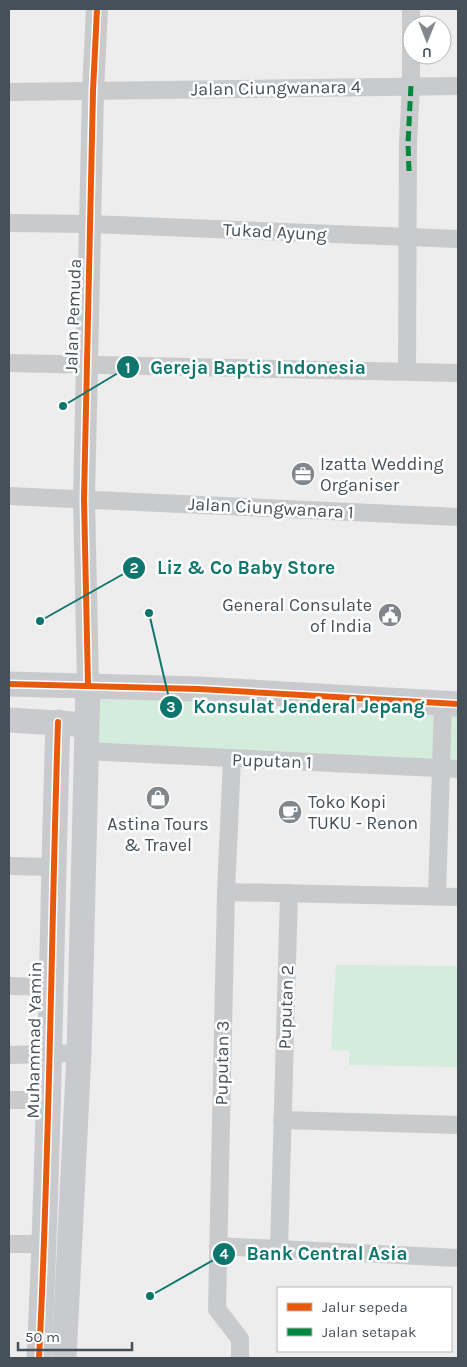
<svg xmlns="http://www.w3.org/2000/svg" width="467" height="1367" font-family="Karla,sans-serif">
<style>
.green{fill:#d3ecdc}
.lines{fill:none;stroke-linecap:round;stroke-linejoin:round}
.minor{stroke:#c8cacc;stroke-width:18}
.tertiary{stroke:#c8cacc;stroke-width:22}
.secondary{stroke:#c9cacd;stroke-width:25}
.quiet{stroke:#00873e;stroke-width:5;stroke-dasharray:10 5;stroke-linecap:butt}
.cycleway-casing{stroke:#fff;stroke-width:9}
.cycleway{stroke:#e8590c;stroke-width:6}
.labels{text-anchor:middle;stroke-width:5;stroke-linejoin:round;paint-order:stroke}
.street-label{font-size:18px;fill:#465058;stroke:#fff}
.poi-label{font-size:18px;fill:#465058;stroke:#fff;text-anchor:start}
.leader{fill:none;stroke:#0f766e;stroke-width:2}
.callout-dot{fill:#0f766e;stroke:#fff;stroke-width:2}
.mark-label{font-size:15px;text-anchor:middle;font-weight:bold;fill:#fff}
.callout-label{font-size:19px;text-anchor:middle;font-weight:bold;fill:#0f766e;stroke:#fff;stroke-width:5;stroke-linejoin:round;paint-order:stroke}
</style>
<rect width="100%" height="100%" fill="#eeeded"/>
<g class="green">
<path d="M92,690L458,708V767L89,750Z"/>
<path d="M336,965L458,966V1067L349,1065V1051L331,1050Z"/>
</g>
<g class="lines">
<g class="minor">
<path d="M9,92L458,86"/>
<path d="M9,223L91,224L458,239"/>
<path d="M9,363L458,373"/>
<path d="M407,371L408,143L411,85V9"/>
<path d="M9,496L458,517"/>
<path d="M85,751L458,769"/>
<path d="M232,759L226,892L217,1309L240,1339V1358"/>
<path d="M9,866L53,867"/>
<path d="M226,892L458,897"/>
<path d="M437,896L443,703"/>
<path d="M9,986L51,987"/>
<path d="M9,1055L79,1053"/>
<path d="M9,1100H48"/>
<path d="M282,1120L458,1125"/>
<path d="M9,1244H45"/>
<path d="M218,1246L458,1258"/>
<path d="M279,1249L289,893"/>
</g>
<path class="tertiary" d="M88,685L84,499L93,91L97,9"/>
<g class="secondary">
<path d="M9,684L199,689L458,704"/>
<path d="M9,720L74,724"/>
<path d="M39,1358C50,1146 51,934 58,722"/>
<path d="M64,1358L79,1053L88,685"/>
</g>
<path class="quiet" d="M409,171L408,143L411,85"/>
<g class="cycleway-casing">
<g id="cycleway">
<path d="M9,684L199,689L458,704"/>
<path d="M88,685L84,499L93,91L97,9"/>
<path d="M39,1358C50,1146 51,934 58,722"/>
</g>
</g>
<use href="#cycleway" class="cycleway"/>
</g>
<defs>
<g id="office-disc" transform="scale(1.25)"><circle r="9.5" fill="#81878c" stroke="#fff"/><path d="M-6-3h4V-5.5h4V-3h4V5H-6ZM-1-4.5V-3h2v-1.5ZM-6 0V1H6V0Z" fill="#fff"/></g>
<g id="civic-disc" transform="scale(1.25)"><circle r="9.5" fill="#81878c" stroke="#fff"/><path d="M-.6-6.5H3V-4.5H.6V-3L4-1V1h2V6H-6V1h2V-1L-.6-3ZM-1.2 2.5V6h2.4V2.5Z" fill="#fff"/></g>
<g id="shop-disc" transform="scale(1.25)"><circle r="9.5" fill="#81878c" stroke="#fff"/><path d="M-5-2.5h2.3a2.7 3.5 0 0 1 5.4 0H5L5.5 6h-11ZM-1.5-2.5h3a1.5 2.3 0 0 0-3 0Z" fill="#fff"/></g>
<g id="cafe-disc" transform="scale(1.25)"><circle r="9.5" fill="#81878c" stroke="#fff"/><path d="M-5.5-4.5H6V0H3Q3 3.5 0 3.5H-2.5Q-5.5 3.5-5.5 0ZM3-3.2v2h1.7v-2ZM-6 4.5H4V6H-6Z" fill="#fff"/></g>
</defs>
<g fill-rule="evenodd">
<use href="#office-disc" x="303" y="474"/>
<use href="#civic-disc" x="390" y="615"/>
<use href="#shop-disc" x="158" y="798"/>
<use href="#cafe-disc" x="290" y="812"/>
</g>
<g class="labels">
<g class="street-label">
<text transform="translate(276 88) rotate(-1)" y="6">Jalan Ciungwanara 4</text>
<text transform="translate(275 232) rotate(3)" y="6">Tukad Ayung</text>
<text transform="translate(73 316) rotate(-88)" y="6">Jalan Pemuda</text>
<text transform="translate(271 508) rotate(3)" y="6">Jalan Ciungwanara 1</text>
<text transform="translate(272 761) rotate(2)" y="6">Puputan 1</text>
<text transform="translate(286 1007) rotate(-88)" y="6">Puputan 2</text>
<text transform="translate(34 1040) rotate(-89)" y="6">Muhammad Yamin</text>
<text transform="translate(222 1063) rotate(-89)" y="6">Puputan 3</text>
</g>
<g class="poi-label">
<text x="320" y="470">Izatta Wedding<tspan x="320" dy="21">Organiser</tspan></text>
<text x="372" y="611" text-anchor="end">General Consulate<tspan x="372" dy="21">of India</tspan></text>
<text x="308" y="808">Toko Kopi<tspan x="308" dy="21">TUKU - Renon</tspan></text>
<text x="158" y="830" text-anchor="middle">Astina Tours<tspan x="158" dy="21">&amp; Travel</tspan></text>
</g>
</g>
<path class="leader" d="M63 406L128 367M40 621L134 568M149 613L171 707M150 1296L224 1254"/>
<g class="callout-dot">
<circle cx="63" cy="406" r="5"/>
<circle cx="40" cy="621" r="5"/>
<circle cx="149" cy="613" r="5"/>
<circle cx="150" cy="1296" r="5"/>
<circle cx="128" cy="367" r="12"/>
<circle cx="134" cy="568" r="12"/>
<circle cx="171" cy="707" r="12"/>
<circle cx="224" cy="1254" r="12"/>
</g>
<g class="mark-label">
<text x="128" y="373">1</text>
<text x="134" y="573">2</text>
<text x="171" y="712">3</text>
<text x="224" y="1259">4</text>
</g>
<g class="callout-label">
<text x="258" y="374">Gereja Baptis Indonesia</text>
<text x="246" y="574">Liz &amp; Co Baby Store</text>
<text x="309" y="713">Konsulat Jenderal Jepang</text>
<text x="327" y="1260">Bank Central Asia</text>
</g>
<rect width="467" height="1367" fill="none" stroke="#465058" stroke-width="20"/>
<rect x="277" y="1287" width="175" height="65" fill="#ffffff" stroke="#b5b9bc"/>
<rect x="287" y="1303" width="25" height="8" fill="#e8590c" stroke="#b5b9bc"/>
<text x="322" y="1312" font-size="15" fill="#465058">Jalur sepeda</text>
<rect x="287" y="1328" width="25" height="8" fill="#00873e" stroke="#b5b9bc"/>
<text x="322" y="1337" font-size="15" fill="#465058">Jalan setapak</text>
<g transform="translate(427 40) rotate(180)"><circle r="24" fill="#ffffff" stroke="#b5b9bc"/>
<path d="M0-4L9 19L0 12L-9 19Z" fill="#81878c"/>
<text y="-8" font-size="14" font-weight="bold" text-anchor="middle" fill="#465058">U</text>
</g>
<path d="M18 1342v8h114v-8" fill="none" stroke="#465058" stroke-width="2.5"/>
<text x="25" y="1342" font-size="15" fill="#465058" stroke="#ffffff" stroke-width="4" paint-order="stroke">50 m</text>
</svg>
